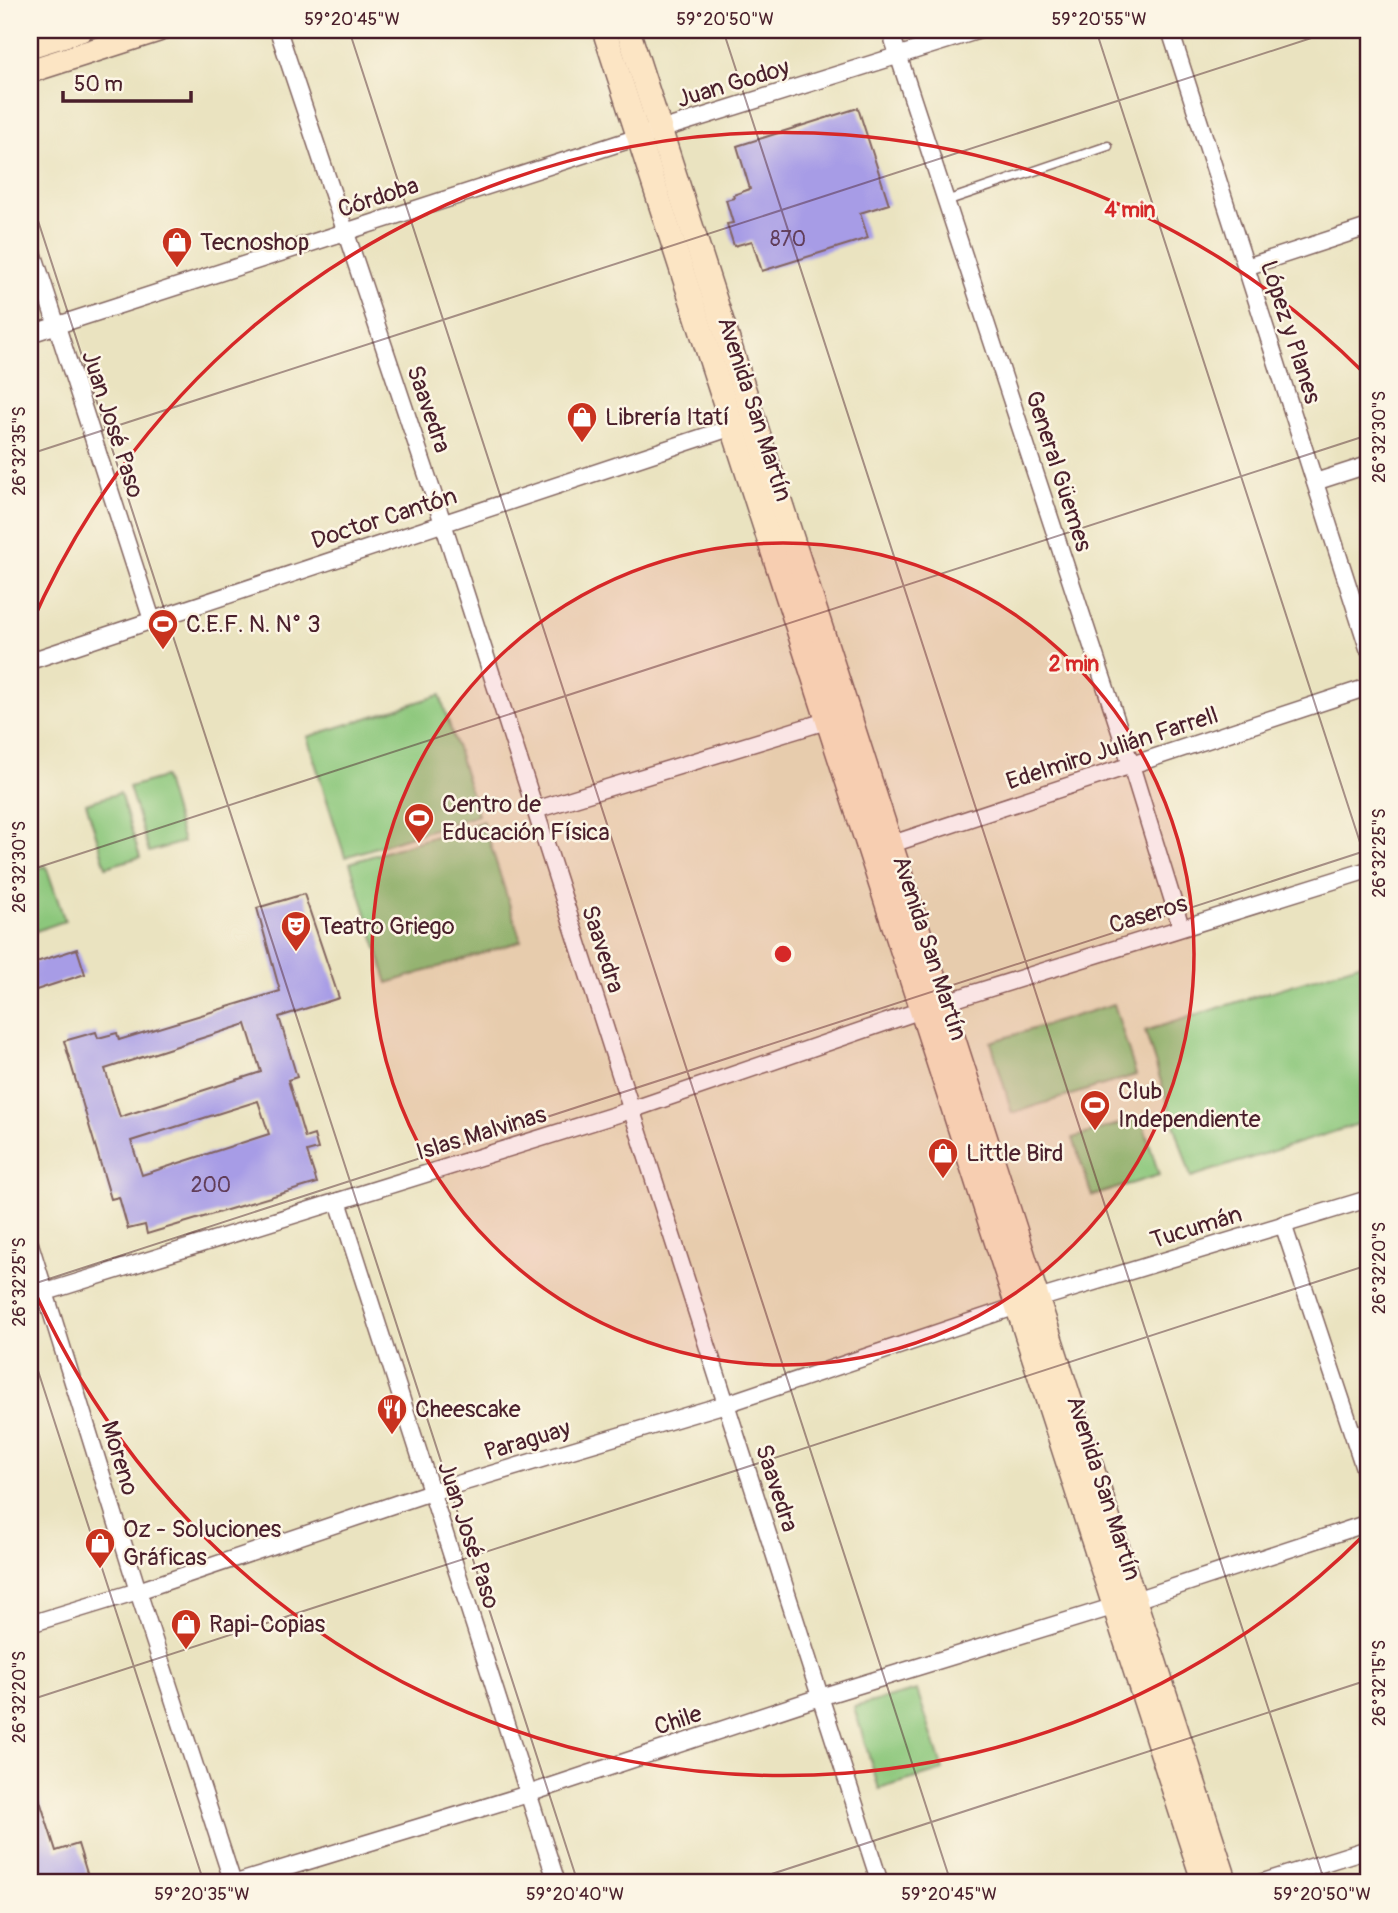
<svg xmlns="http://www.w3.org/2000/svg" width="1398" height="1913" font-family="Pangolin,sans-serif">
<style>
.green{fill:#8cc77c;stroke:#6b7354;stroke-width:2}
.building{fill:#a79ce6;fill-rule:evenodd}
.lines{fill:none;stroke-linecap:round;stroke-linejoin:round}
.service-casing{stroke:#82645f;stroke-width:11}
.minor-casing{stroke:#82645f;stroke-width:19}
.secondary-casing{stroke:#82645f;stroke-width:26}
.service{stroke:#fff;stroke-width:8}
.minor{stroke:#fff;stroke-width:16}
.secondary{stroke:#fce5c4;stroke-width:23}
.ticks{fill:none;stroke:#4a1f2b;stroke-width:2;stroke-opacity:0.45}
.ring{fill:none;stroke:#d62828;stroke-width:3.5}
.labels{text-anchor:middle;stroke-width:5;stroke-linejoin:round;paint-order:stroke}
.number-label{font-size:21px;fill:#613e5a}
.street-label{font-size:24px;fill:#4a1f2b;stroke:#fcf5e5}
.poi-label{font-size:24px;fill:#4a1f2b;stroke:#fcf5e5;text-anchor:start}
.centre{fill:#d62828;stroke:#fcf5e5;stroke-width:3.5}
.ring-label{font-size:21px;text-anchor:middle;font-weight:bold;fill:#d62828;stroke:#fcf5e5;stroke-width:5;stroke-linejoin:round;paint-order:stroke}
.neatline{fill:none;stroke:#4a1f2b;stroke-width:2.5}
.ticks-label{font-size:18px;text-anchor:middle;fill:#4a1f2b}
</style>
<rect width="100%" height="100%" fill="#fcf5e5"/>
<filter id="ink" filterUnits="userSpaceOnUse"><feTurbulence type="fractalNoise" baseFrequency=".0143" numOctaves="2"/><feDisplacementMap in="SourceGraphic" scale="14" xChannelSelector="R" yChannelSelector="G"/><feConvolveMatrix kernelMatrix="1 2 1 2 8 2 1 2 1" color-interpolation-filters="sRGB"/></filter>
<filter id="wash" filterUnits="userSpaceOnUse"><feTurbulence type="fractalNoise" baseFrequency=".00686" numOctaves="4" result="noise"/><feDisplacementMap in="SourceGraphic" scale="28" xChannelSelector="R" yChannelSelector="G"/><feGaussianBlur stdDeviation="1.57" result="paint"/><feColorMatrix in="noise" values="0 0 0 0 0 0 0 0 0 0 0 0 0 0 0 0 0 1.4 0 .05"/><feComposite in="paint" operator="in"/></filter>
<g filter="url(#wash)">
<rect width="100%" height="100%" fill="#eae3c0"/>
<g class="green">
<path d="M440,695L478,815L345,857L307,737Z"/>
<path d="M164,777L183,842L149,852L129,787Z"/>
<path d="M120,793L140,857L106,867L86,803Z"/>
<path d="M483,821L521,941L388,983L350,863Z"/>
<path d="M46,866L65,921L30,933V871Z"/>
<path d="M1368,961V1121L1191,1177L1145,1031Z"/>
<path d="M1114,1004L1136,1075L1012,1113L991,1042Z"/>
<path d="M1141,1117L1159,1175L1092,1196L1073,1138Z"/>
<path d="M917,1690L943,1770L879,1789L854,1707Z"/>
</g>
<g id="blocks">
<g class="building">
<path d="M858,108L889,204L860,213L868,238L762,271L752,241L734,246L727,224L733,223L726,200L734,198L733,195L750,189L737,146Z"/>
<path d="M304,894L339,998L279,1017L297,1077L288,1080L305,1138L314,1135L318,1149L307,1152L317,1183L147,1234L145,1225L128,1229L119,1197L111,1199L64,1041L96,1032L98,1038L117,1033L119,1040L280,991L257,908ZM246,1024L261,1072L120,1117L105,1069ZM258,1101L269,1134L142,1175L131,1141Z"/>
<path d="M77,949L85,974L30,992V964Z"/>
<path d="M30,1779H33L56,1851L78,1844L90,1883H38L33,1866L30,1867Z"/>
</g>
</g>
</g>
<g filter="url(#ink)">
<use href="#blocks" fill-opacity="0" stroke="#82645f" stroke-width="2"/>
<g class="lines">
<g class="service-casing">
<path id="service" d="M946,201L1108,146"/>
</g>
<g class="minor-casing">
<g id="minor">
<path d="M278,30L443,523L880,1883"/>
<path d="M890,30L1131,765L1181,927"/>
<path d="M1170,30L1368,648"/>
<path d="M30,243L152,620"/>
<path d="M1246,267L1368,227"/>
<path d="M30,334L660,130L980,30"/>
<path d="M1315,482L1368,465"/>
<path d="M30,661L742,424"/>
<path d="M535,810L836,718"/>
<path d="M883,847L1368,687"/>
<path d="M338,1201L557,1883"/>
<path d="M1283,1224L1368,1480"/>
<path d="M30,1244L138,1591L233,1883"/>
<path d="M30,1297L631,1110L942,1003L1368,870"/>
<path d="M30,1624L138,1591L431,1492L726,1404L1038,1299L1368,1199"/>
<path d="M236,1883L528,1794L820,1697L1135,1600L1368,1523"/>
<path d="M1260,1883L1368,1849"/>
</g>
</g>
<g class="secondary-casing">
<g id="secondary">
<path d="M604,30L1204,1883"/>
<path d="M628,30L1226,1883"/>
<path d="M30,46L81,30"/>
<path d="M30,71L158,30"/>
</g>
</g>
<use href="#service" class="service"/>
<use href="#minor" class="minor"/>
<use href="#secondary" class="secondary"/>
</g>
</g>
<path class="ticks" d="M349,30L951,1883M723,30L1325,1883M1096,30L1368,867M30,39L58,30M30,196L578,1883M30,454L1336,30M30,870L1368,435M30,1285L1368,850M30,1346L204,1883M30,1700L1368,1265M744,1883L1368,1680"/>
<circle cx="783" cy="954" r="411" fill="#d62828" fill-opacity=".12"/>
<g class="ring">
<circle cx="783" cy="954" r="411"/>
<path d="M1364 1535A821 821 0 0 1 30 1281M30 627A821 821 0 0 1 1364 373"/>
</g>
<defs>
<g id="shop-pin" transform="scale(1.575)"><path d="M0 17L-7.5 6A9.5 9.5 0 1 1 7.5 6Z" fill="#c8321e" stroke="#fcf5e5"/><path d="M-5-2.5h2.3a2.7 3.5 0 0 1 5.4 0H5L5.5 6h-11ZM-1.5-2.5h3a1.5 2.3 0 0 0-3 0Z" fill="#fff"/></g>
<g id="stadium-pin" transform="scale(1.575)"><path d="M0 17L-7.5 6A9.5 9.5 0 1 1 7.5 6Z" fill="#c8321e" stroke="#fcf5e5"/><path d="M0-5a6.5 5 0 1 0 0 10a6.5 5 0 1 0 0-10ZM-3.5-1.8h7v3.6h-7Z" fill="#fff"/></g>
<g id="theatre-pin" transform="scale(1.575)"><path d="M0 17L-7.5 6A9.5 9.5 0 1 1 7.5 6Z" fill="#c8321e" stroke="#fcf5e5"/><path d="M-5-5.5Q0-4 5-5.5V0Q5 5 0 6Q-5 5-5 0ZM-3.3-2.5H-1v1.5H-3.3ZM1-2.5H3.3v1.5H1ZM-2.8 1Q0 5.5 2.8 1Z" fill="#fff"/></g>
<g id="restaurant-pin" transform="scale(1.575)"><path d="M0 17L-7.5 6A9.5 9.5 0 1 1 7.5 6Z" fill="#c8321e" stroke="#fcf5e5"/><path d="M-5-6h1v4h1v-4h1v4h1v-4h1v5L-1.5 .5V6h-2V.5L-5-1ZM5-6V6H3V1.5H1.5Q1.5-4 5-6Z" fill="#fff"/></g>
</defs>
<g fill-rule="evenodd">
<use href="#shop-pin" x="177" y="242"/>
<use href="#shop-pin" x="582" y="417"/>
<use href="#stadium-pin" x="163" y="624"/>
<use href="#stadium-pin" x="419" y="818"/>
<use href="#theatre-pin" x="296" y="926"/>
<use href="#stadium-pin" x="1095" y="1105"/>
<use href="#shop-pin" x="943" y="1153"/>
<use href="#restaurant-pin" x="392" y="1409"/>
<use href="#shop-pin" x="100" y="1543"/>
<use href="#shop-pin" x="186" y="1624"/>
</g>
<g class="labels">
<g class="number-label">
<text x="788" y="246">870</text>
<text x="211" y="1192">200</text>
</g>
<g class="street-label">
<text transform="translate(733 83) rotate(-17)" y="8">Juan Godoy</text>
<text transform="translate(378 197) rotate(-18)" y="8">Córdoba</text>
<text transform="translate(1291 332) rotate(72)" y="8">López y Planes</text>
<text transform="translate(429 409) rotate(71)" y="8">Saavedra</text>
<text transform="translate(755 409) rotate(72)" y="8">Avenida San Martín</text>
<text transform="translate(113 424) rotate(72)" y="8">Juan José Paso</text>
<text transform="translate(1059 471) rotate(72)" y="8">General Güemes</text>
<text transform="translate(384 518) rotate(-18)" y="8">Doctor Cantón</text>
<text transform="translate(1112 748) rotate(-18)" y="8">Edelmiro Julián Farrell</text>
<text transform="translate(1148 914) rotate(-17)" y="8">Caseros</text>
<text transform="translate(930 948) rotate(72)" y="8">Avenida San Martín</text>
<text transform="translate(603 949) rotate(72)" y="8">Saavedra</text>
<text transform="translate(481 1133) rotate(-17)" y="8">Islas Malvinas</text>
<text transform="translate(1196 1227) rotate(-17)" y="8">Tucumán</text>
<text transform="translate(527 1440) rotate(-17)" y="8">Paraguay</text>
<text transform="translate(120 1458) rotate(73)" y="8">Moreno</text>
<text transform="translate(777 1488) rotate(72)" y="8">Saavedra</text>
<text transform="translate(1104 1488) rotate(72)" y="8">Avenida San Martín</text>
<text transform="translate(469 1535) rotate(72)" y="8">Juan José Paso</text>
<text transform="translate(678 1720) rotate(-18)" y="8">Chile</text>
</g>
<g class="poi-label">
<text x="200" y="250">Tecnoshop</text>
<text x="605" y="425">Librería Itatí</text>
<text x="186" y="632">C.E.F. N. N° 3</text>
<text x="442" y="812">Centro de<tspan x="442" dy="28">Educación Física</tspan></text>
<text x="319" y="934">Teatro Griego</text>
<text x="1118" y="1099">Club<tspan x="1118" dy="28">Independiente</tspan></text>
<text x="966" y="1161">Little Bird</text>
<text x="415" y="1417">Cheescake</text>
<text x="123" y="1537">Oz - Soluciones<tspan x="123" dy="28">Gráficas</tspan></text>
<text x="209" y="1632">Rapi-Copias</text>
</g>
</g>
<circle cx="783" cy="954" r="10" class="centre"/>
<g class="ring-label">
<text x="1130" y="217">4 min</text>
<text x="1074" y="671">2 min</text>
</g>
<rect width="1398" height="1913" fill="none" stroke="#fcf5e5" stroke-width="77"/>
<path d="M63 91v10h128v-10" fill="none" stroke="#4a1f2b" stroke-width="3.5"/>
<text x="74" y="91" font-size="21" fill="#4a1f2b" stroke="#fcf5e5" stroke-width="5" paint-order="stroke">50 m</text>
<rect x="38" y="38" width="1322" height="1836" class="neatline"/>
<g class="ticks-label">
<text x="352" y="25">59°20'45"W</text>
<text x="725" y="25">59°20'50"W</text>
<text x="1099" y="25">59°20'55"W</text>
<text transform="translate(1379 437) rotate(-90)" y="6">26°32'30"S</text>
<text transform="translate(19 451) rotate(-90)" y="6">26°32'35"S</text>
<text transform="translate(1379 853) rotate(-90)" y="6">26°32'25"S</text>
<text transform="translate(19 867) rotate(-90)" y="6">26°32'30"S</text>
<text transform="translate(1379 1268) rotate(-90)" y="6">26°32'20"S</text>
<text transform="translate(19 1282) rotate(-90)" y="6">26°32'25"S</text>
<text transform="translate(1379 1683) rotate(-90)" y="6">26°32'15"S</text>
<text transform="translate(19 1697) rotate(-90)" y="6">26°32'20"S</text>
<text x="202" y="1900">59°20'35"W</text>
<text x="575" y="1900">59°20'40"W</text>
<text x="949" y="1900">59°20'45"W</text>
<text x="1322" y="1900">59°20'50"W</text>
</g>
</svg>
